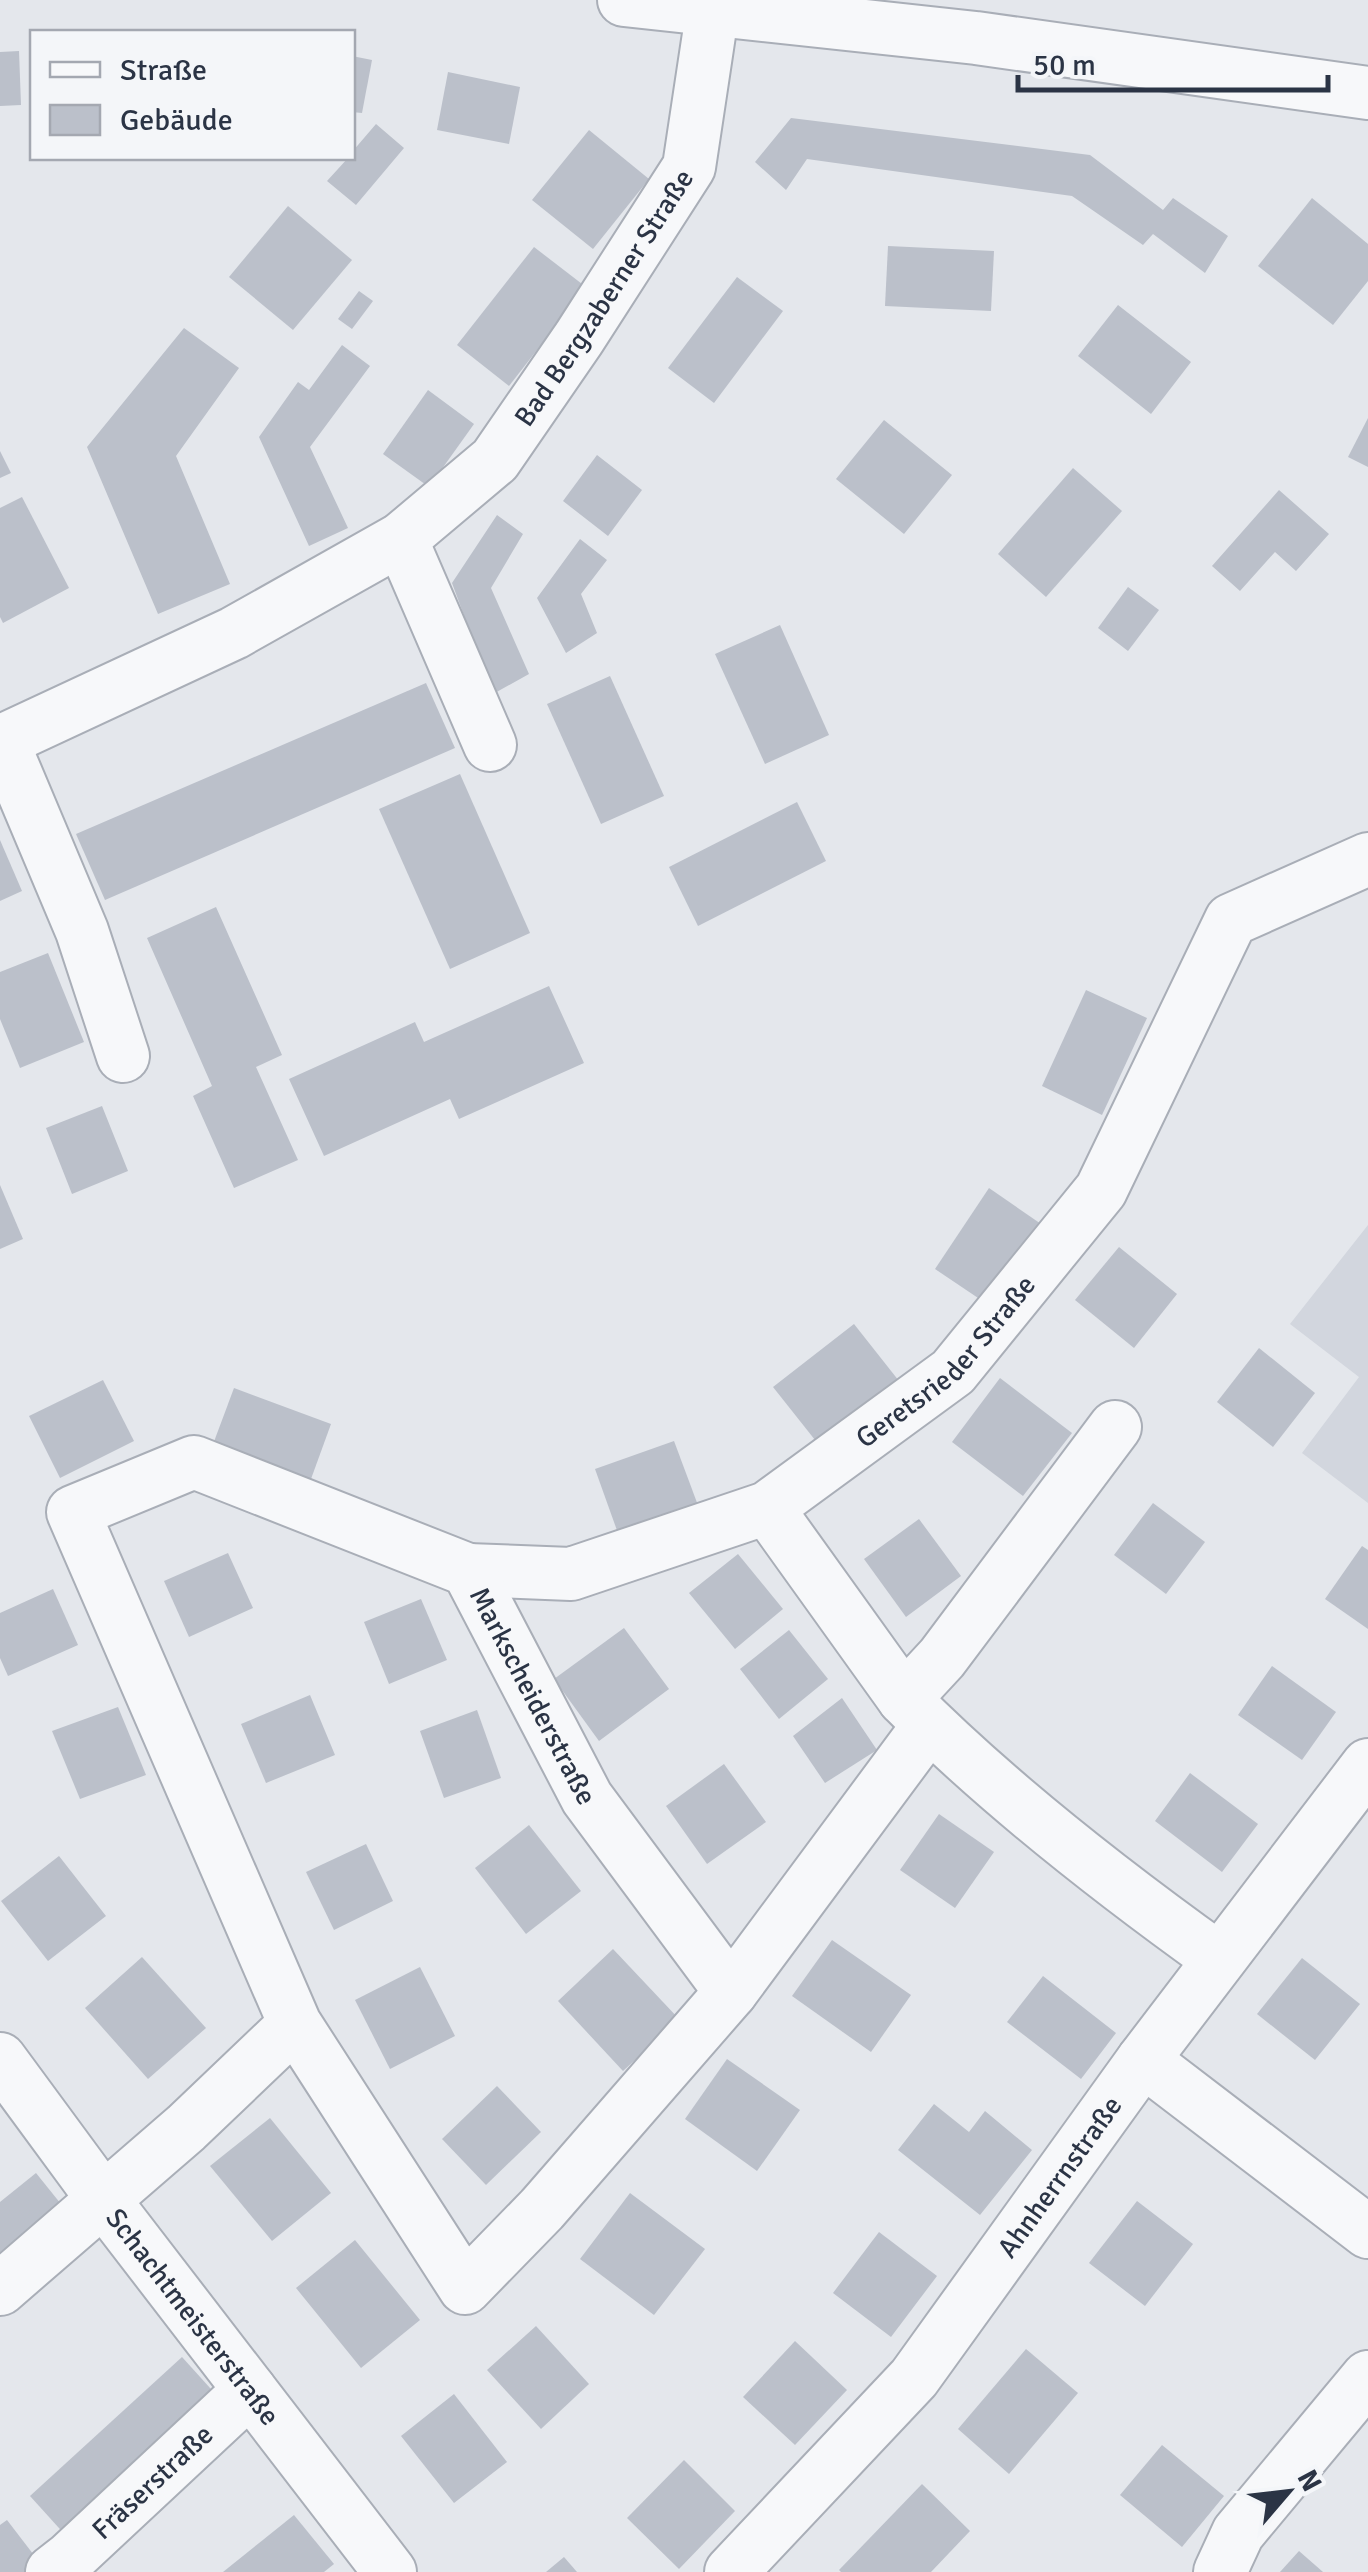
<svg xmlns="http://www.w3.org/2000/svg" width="1368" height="2572" font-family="Signika,sans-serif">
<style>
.built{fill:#d2d6de}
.building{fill:#bbc0ca}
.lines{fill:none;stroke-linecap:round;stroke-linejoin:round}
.minor-casing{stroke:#a9aeb7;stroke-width:56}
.minor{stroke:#f7f8fa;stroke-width:52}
.labels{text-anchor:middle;stroke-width:8;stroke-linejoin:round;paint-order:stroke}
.street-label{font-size:28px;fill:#2b3445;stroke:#f4f6f9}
</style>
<rect width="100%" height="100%" fill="#e4e7ec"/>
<path class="built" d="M1368,1225V1503L1302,1453L1359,1377L1290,1324Z"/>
<g class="building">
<path d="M19,51L21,105L0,106V52Z"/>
<path d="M352,56L372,60L362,113L352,112Z"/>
<path d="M448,72L520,87L509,144L437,130Z"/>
<path d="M791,118L1090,155L1163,210L1173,198L1228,236L1205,273L1153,234L1143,245L1072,196L807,159L786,190L755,162Z"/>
<path d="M376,124L404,148L356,205L327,181L348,158H352V152Z"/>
<path d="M589,130L649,179L593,249L532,200Z"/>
<path d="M1312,198L1368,244V281L1333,325L1258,266Z"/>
<path d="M288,206L352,260L293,330L229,277Z"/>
<path d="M888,246L994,251L991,311L885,306Z"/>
<path d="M534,247L586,287L509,386L457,345Z"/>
<path d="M737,277L783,311L714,403L668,368Z"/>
<path d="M359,291L373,301L352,329L338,319Z"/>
<path d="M1118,305L1191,362L1151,414L1078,356Z"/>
<path d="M184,328L239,368L176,456L230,584L158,614L87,447Z"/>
<path d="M342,345L370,366L310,447L348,528L309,546L259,437L298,382L309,390Z"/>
<path d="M428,390L474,424L429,487L383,454Z"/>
<path d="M1368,418V467L1348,457Z"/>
<path d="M884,420L952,475L904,534L836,479Z"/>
<path d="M0,451L11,473L0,478Z"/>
<path d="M597,455L642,490L608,536L563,501Z"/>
<path d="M1073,468L1122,511L1046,597L998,554Z"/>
<path d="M1279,490L1329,534L1296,571L1275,552L1240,591L1212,566Z"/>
<path d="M22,497L69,588L3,623L0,617V508Z"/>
<path d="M497,515L523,534L491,588L529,674L493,694L452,583Z"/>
<path d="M580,539L607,560L581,594L597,633L566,653L537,598Z"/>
<path d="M1128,587L1159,610L1128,651L1098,628Z"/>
<path d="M780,625L829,735L765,764L715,654Z"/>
<path d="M610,676L664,796L601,824L547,704Z"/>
<path d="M426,683L455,748L105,900L76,834Z"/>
<path d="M460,774L530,933L450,969L379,809Z"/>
<path d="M797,802L826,861L698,926L669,867Z"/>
<path d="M0,840L22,891L0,901Z"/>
<path d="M216,907L282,1055L256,1067L298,1160L234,1188L193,1096L212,1086L147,938Z"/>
<path d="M48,953L84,1042L20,1068L0,1019V972Z"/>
<path d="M549,986L584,1063L459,1119L450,1099L324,1156L289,1079L415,1022L424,1042Z"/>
<path d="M1086,990L1147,1018L1102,1115L1042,1086Z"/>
<path d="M102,1106L128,1171L72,1194L46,1128Z"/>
<path d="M0,1185L23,1239L0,1249Z"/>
<path d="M989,1188L1044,1226L990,1306L935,1269Z"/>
<path d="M1119,1247L1177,1294L1134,1348L1075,1300Z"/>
<path d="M854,1324L899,1381L819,1445L773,1387Z"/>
<path d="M1259,1348L1315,1393L1273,1447L1217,1402Z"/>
<path d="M1000,1378L1072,1433L1023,1496L952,1442Z"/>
<path d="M103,1380L134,1441L60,1478L29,1416Z"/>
<path d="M234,1388L331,1424L307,1490L209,1455Z"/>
<path d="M674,1441L699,1508L619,1536L595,1469Z"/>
<path d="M1153,1503L1205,1542L1166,1594L1114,1555Z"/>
<path d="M919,1519L961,1576L906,1617L864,1559Z"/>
<path d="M1362,1546L1368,1550V1629L1325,1599Z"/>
<path d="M228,1553L253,1608L189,1637L164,1581Z"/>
<path d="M738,1554L783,1609L735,1649L689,1593Z"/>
<path d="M53,1589L78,1645L8,1676L0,1658V1613Z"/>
<path d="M421,1599L447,1660L389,1684L364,1622Z"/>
<path d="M624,1628L669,1689L599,1741L554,1679Z"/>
<path d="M789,1630L828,1679L779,1719L740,1669Z"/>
<path d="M1272,1666L1336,1712L1302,1760L1238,1715Z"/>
<path d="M310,1695L335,1755L266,1783L241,1724Z"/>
<path d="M842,1698L877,1750L825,1783L793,1736Z"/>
<path d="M118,1707L146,1775L80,1799L52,1731Z"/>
<path d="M477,1710L501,1778L444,1798L420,1731Z"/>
<path d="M724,1764L766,1822L707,1864L666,1806Z"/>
<path d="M1190,1773L1258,1824L1222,1872L1155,1821Z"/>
<path d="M939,1814L994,1852L955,1908L900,1870Z"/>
<path d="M529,1825L581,1891L526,1934L475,1868Z"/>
<path d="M366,1844L393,1901L334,1930L306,1872Z"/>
<path d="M59,1856L106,1916L48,1961L1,1901Z"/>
<path d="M832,1940L911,1995L871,2052L792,1996Z"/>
<path d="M613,1949L679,2019L623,2071L558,2001Z"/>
<path d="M142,1957L206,2028L148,2079L85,2008Z"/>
<path d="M1302,1958L1360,2004L1315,2060L1257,2014Z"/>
<path d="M420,1967L455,2036L390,2069L355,2000Z"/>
<path d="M1043,1976L1116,2033L1081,2079L1007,2022Z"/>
<path d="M727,2059L800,2110L757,2171L685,2119Z"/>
<path d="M497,2086L541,2132L486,2185L442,2139Z"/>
<path d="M934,2104L969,2132L985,2111L1032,2150L980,2215L898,2150Z"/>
<path d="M270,2118L331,2193L272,2241L210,2166Z"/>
<path d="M36,2173L69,2214L0,2270V2202Z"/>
<path d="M630,2193L705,2249L654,2315L580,2259Z"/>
<path d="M1137,2201L1193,2244L1145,2306L1089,2263Z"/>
<path d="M879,2232L937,2276L891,2337L833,2293Z"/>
<path d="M355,2240L420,2320L361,2368L296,2288Z"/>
<path d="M536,2326L589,2384L541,2429L487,2370Z"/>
<path d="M795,2341L847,2390L795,2445L743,2397Z"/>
<path d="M1026,2349L1078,2393L1009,2474L958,2429Z"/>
<path d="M182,2357L220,2399L68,2538L30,2496Z"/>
<path d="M454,2394L507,2462L454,2503L401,2436Z"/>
<path d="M1162,2445L1224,2496L1182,2547L1120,2495Z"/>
<path d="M684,2460L735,2511L679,2569L627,2518Z"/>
<path d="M922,2484L970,2531L931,2572H841L839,2570Z"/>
<path d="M294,2515L334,2564L324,2572H223Z"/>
<path d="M7,2520L40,2563L29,2572H0V2525Z"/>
<path d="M1299,2551L1323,2572H1280Z"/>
<path d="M564,2557L577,2572H546Z"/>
</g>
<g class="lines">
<g class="minor-casing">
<g id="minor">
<path d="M624,0L976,38L1368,93"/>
<path d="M401,539L490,745"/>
<path d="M2,741L82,931L123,1056"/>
<path id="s1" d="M0,742L234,633L401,539L495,460L579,338L689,167L713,8"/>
<path d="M767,1508L904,1699C998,1794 1110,1881 1219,1959"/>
<path id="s2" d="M468,1570L571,1574L767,1508L953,1372L1101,1190L1231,920L1368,859"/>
<path d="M904,1699L942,1658L1115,1427"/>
<path d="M731,1992L929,1725"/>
<path id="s3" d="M0,2059L103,2199L390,2572"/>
<path d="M1143,2060L1368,2232"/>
<path id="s4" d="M0,2289L186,2128L295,2024L73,1512L194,1462L468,1570L587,1798L731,1992L542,2209L465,2288L295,2024"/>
<path id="s5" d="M52,2572L70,2558L250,2390"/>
<path id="s6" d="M731,2572L914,2378L1143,2060L1368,1765"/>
<path d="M1220,2572L1238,2533L1368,2377"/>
</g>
</g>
<use href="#minor" class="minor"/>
</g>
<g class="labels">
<g class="street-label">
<text dy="10" stroke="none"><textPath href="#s1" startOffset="768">Bad Bergzaberner Straße</textPath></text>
<text dy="10" stroke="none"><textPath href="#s2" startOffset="542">Geretsrieder Straße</textPath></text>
<text dy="10" stroke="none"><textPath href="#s4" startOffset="1522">Markscheiderstraße</textPath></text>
<text dy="10" stroke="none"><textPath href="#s6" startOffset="515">Ahnherrnstraße</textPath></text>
<text dy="10" stroke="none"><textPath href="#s3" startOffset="322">Schachtmeisterstraße</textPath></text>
<text dy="10" stroke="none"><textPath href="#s5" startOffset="135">Fräserstraße</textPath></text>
</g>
</g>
<rect x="30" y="30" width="325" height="130" fill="#f4f6f9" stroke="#a4a8b1" stroke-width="2.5"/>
<rect x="50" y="62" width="50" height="15" fill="#f7f8fa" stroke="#a4a8b1" stroke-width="2.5"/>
<text x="120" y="80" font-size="30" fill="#2b3445">Straße</text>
<rect x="50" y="105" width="50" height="30" fill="#bbc0ca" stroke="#a4a8b1" stroke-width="2.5"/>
<text x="120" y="130" font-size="30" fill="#2b3445">Gebäude</text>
<g transform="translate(1288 2492) rotate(62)" stroke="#f4f6f9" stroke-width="8" paint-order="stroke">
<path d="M0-8L18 38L0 25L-18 38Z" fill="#2b3445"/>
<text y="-15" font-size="28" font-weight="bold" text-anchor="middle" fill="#2b3445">N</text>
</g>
<path d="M1018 75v15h310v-15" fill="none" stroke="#2b3445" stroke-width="5"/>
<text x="1033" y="75" font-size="30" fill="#2b3445" stroke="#f4f6f9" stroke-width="8" paint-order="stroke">50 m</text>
</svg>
